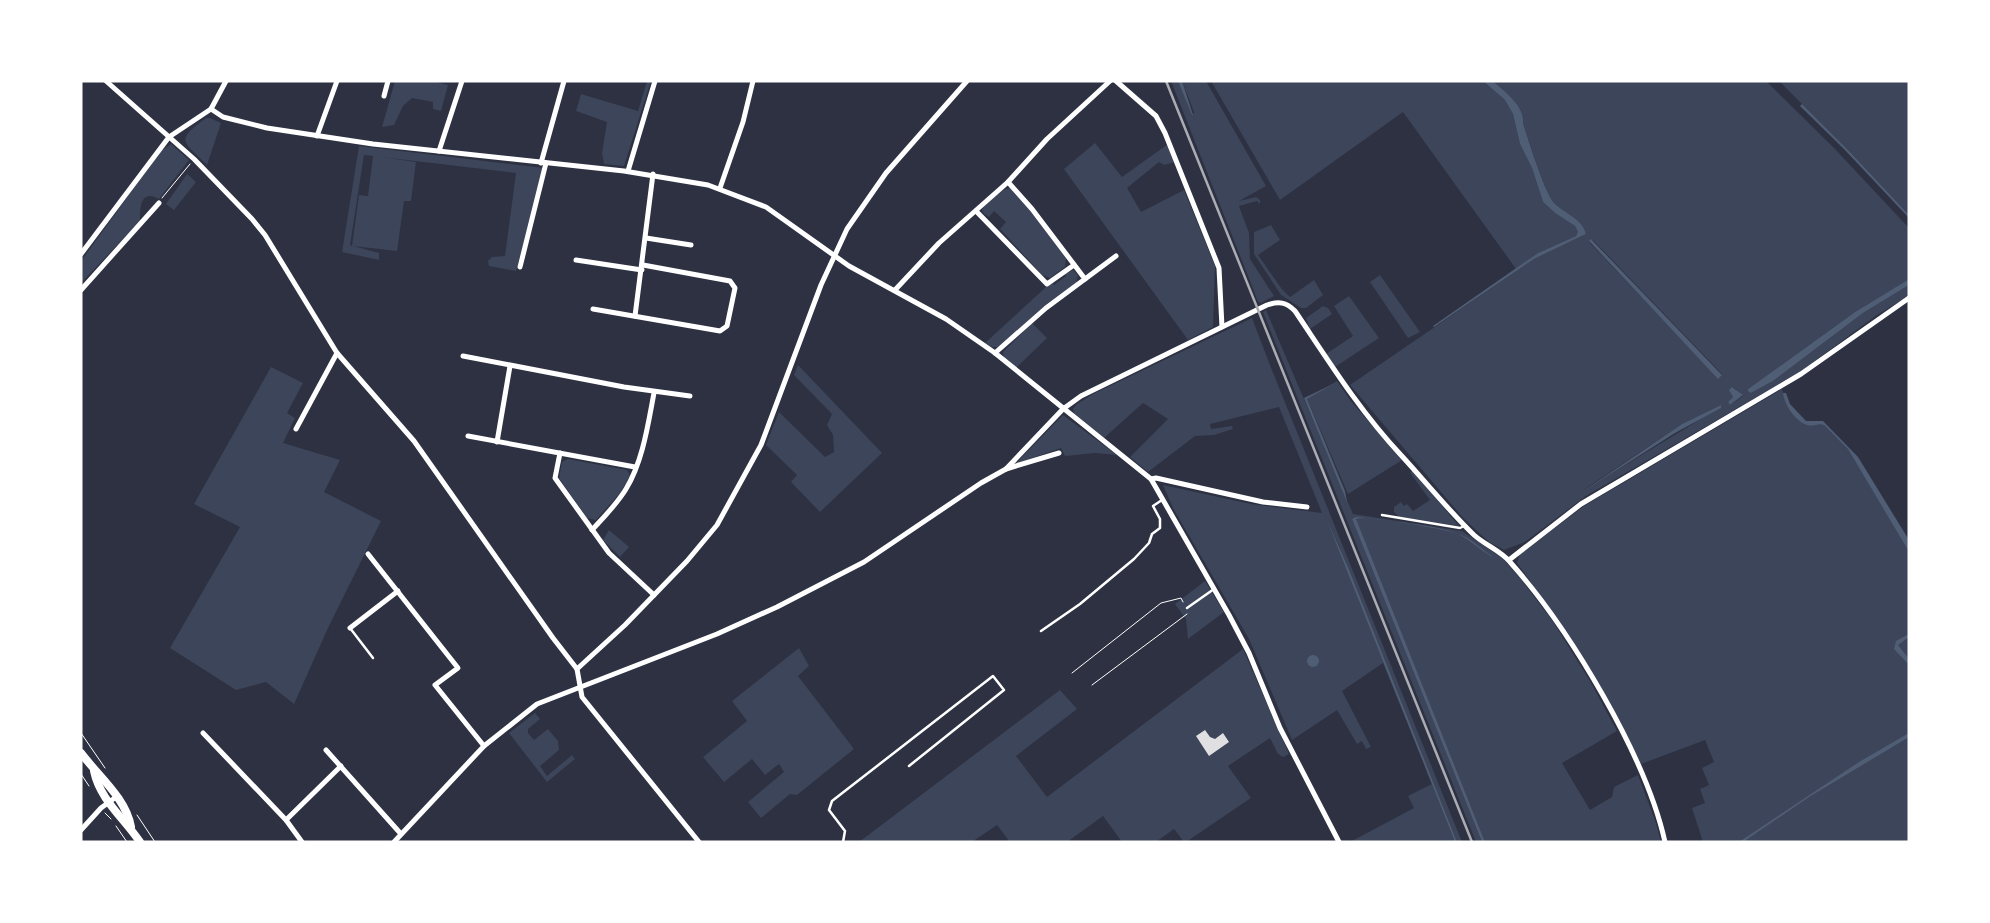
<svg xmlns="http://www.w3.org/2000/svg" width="1990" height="923" font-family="'Open Sans',sans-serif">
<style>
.green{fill:#3c4559;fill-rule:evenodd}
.water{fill:#4f5d75}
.building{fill:#e0e0e3}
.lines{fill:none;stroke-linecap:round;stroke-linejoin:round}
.path{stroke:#fff;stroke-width:1}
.service{stroke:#fff;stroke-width:2.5}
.minor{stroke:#fff;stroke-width:5}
.primary{stroke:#fff;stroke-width:8}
.rail{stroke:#abadb3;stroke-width:2.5}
</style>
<rect width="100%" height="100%" fill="#2d3142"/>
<g class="green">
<path d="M395,81H433L448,85L441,111L433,109V102L412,98L403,106L394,125L382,127Z"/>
<path d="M647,81H651L624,166L604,164L602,153L607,122L576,111L581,94L638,111Z"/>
<path d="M1171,81H1178L1193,115L1194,112L1182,81H1206L1266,186L1239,201L1256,197L1260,200V204L1257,201L1239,206L1249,233L1250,259L1274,296L1261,303L1258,302L1252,286Z"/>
<path d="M1211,81H1483L1505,100L1513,114L1520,144L1532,168L1543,202L1555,213L1575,226L1578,232L1576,236L1538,253L1516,269L1403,112L1280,200Z"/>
<path d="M1493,81H1766L1834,148L1909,228V279L1855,312L1748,389L1751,393L1773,381L1863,313L1909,285V296L1877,315L1800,372L1586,496L1525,542L1504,550L1489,542L1464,519L1350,385L1534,259L1586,234C1583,220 1564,213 1554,203C1545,193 1528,138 1523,123C1525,106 1505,92 1493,81ZM1593,240L1722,374L1718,378L1589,242ZM1733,387L1743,396L1730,405L1728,402L1733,397ZM1721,405L1701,419L1579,493L1682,424Z"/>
<path d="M1779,81H1909V215L1850,152Z"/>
<path d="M206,118H210L221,123L207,165C182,140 175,141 206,118Z"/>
<path d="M1095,143L1122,177L1168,144L1175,162L1164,165L1159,162L1127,188L1141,212L1184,190L1215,266L1213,327L1188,340L1064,169Z"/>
<path d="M171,144L189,160L159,199C140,188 140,209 140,221L81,283V261L161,151Z"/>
<path d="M359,146L544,168L516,271L489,266L488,261L492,257L505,256L516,173L381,157L416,162L411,201H404L397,251L353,246L379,253V260L342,252ZM364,155L373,156L368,196L359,195L352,246L350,245Z"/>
<path d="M187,174L196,182L174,210L166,204Z"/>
<path d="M1010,188L1029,208L1066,258L1065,267L1050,278L1042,275L1002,231L1000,229L1006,222L994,211L989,217L984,214L982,210C987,202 1000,189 1010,188Z"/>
<path d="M1271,225L1280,240L1258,255L1281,288L1290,297L1314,280L1323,295L1306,308H1301L1281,295L1254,254V232Z"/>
<path d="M1073,270L1078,275L1076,283L1048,303L999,347H992L985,343L1046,287L1052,283L1054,285L1066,276L1065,274Z"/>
<path d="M1380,275L1420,332L1408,338L1370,282Z"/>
<path d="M1349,296L1379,338L1335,367L1326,354L1353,336L1334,306Z"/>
<path d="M1323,306L1328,308L1332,314L1310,329L1306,318Z"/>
<path d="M1266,310L1353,514L1462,531L1502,558L1520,578L1552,620L1590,681L1617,731L1562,763L1590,810L1612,797L1614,787L1638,775L1656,823L1661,842H1485L1356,521L1357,517L1352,519L1482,842H1476L1263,312Z"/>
<path d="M1252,318L1270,365L1462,842H1457L1348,567L1325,516L1455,842H1350L1414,808L1408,796L1432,784L1383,663L1342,691L1371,747L1366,749L1362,741L1357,744L1337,710L1292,740L1249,639L1173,508L1163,485L1251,504L1322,513L1279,407L1210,424L1211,429L1232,426L1233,429L1214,435L1195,436L1148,472L1130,457L1168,419L1143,403L1104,438L1074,414L1073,409L1077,404L1093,394Z"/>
<path d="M1032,323L1047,338L1016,368L1004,358L1003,352Z"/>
<path d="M798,365L882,453L820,512L791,482L797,475L766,445L779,412L825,457L834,452L833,435L827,425L832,414L794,375Z"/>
<path d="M271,367L303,383L287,413L295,418L283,443L340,460L324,492L381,521L328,628L294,704L266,682L236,690L170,648L240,527L194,504Z"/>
<path d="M1337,381L1350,400L1402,460L1348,494L1307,399Z"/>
<path d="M1782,389L1788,407L1798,418L1804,423L1824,425L1848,448L1909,552V842H1703L1692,808L1705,803L1700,789L1709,785L1702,768L1714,762L1705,740L1641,764L1572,640L1517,563L1520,554L1584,506Z"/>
<path d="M1063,415L1117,455L1095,453L1065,456L1061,448L1015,464Z"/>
<path d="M568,459L627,470L630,476L620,493L596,520L587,518L559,478L562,462Z"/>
<path d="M1413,471L1459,526L1399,517L1394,512V507L1401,502L1404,506L1407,504L1413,511L1430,500L1411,474L1410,472Z"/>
<path d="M609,530L629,547L620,557L603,540Z"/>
<path d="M1205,581L1224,612L1188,639L1186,619L1175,604Z"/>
<path d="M799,648L809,666L798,676L854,749L797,795L790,794L761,818L748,802L784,772L779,764L765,775L752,759L724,782L703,757L747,721L732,701Z"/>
<path d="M1243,649L1289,754L1283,757L1278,754L1270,738L1228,766L1251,798L1189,840L1184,842L1174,829L1156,842H1122L1103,816L1067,842H1010L997,825L972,842H859L1060,690L1077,709L1016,756L1047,797Z"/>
<path d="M535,713L540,719L528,729V733L534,740L548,729L558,741L559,750L540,766L547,776L572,755L575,759L547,782L509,733Z"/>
</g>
<g class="water">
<path d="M1178,81H1182L1193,115H1192Z"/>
<path d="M1483,81H1493C1505,92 1525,106 1523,123C1528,139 1545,193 1554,203C1564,213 1583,219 1586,234L1534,259L1434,327L1433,326L1538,253L1576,236L1578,232L1575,226L1555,213L1543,202L1532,168L1520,144L1513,114L1505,100Z"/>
<path d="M1802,104L1850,152L1909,215V218L1844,149L1800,106Z"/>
<path d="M1591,239L1722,375L1718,379L1589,241Z"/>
<path d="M1909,279V285L1863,313L1773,381L1751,393L1748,391V389L1855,312Z"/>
<path d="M1335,383L1307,399L1345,491L1347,502L1304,398Z"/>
<path d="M1732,387L1743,395L1730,405L1728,402L1733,397L1729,390Z"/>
<path d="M1783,393H1786L1790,404L1806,421H1823L1858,457L1909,540V552L1848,449L1824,425C1818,423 1813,427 1807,425C1795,421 1784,404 1783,393Z"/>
<path d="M1721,405V408L1675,433L1579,494L1682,424Z"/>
<path d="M1325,516L1348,567L1457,842H1455Z"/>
<path d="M1356,517C1382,520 1440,525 1461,535C1473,540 1483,550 1494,558C1482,552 1471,540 1458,534C1446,529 1364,515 1356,519L1485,842H1482L1352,519Z"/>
<path d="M1909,634V637L1898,645L1909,659V665L1894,649L1896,641Z"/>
<circle cx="1313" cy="661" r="6"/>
<path d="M1909,733V737L1809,797L1743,842H1739L1859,762Z"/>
</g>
<path class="building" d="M1205,730L1210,737L1215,739L1223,733L1229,742L1209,756L1196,736Z"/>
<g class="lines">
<g class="path">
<path d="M162,198L190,164"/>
<path d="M1072,673L1161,603L1181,598L1183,602"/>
<path d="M1092,685L1187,614"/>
<path d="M81,733L105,768"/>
<path d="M81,774L89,786"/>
<path d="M105,813L111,819"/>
<path d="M137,815L155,842"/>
<path d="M116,826L127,842"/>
</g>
<g class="service">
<path d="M1382,515L1460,528L1464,526"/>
<path d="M1187,608L1214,589"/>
<path d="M350,628L373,658"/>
<path d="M1041,631L1080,604L1134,559L1149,543L1152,534L1160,528V519L1153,506L1162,500"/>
<path d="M843,842L845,831L829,810L832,801L993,676L1004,690L909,766"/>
</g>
<g class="minor">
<path d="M106,81L194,159L252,219L265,235L337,353L414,441L553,638L577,669L582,697L699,842"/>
<path d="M1116,81L1156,116L1165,133L1219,268L1222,327"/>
<path d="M384,96L388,81"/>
<path d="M211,109L223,117L267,128L373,144L624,171L708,185L766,207L849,266L946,319L995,353L1151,479L1229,615L1249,653L1280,728L1339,842"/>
<path d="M317,136L337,81"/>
<path d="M439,151L462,81"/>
<path d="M541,163L564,81"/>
<path d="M628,171L655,81"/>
<path d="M720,188L743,122L753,81"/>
<path d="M976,211L1047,284L1074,265"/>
<path d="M646,238L691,245"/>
<path d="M81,254L169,137L211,109L226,81"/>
<path d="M576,260L642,270"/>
<path d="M520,267L546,163"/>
<path d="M1085,279L1116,256"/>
<path d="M81,290L159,203"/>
<path d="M895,290L939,243L1008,182L1047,139L1110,81"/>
<path d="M593,309L720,331L727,326L735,288L730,281L643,265"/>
<path d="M635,316L653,174"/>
<path d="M995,353L1046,308L1085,279L1032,209L1008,182"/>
<path d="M463,356L624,387L690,396"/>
<path d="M296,429L337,353"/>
<path d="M468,436L635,467"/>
<path d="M497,442L510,366"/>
<path d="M560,453L555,478L609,553L654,595"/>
<path d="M1006,469L1063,409L1081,396L1267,305C1279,301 1286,302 1295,311C1328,360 1359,410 1400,454C1425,481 1448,510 1474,535C1485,545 1501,551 1510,562C1569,628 1646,756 1665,842"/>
<path d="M1151,479L1156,478L1263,502L1307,507"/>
<path d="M592,530C604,517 617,504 626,489C643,461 648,424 654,393"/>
<path d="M368,554L458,668L435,685L484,746"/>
<path d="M1509,560L1581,504L1801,374L1909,298"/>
<path d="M350,628L398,591"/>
<path d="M577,669L625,625L687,561L717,525L761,445L821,285L847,229L886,173L967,81"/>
<path d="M203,733L286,820L302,842"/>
<path d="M326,750L401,834"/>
<path d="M286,820L341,766"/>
<path d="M81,830L101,808L116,797"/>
<path d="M394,842L484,746L537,704L717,634L777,607L864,562L981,483L1006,469L1059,453"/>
</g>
<g class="primary">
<path d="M81,753C98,776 126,798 131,827"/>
<path d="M94,771C100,800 124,818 140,842"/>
</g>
<path class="rail" d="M1166,81L1472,842"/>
</g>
<rect width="1990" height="923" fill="none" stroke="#ffffff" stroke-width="165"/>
</svg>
